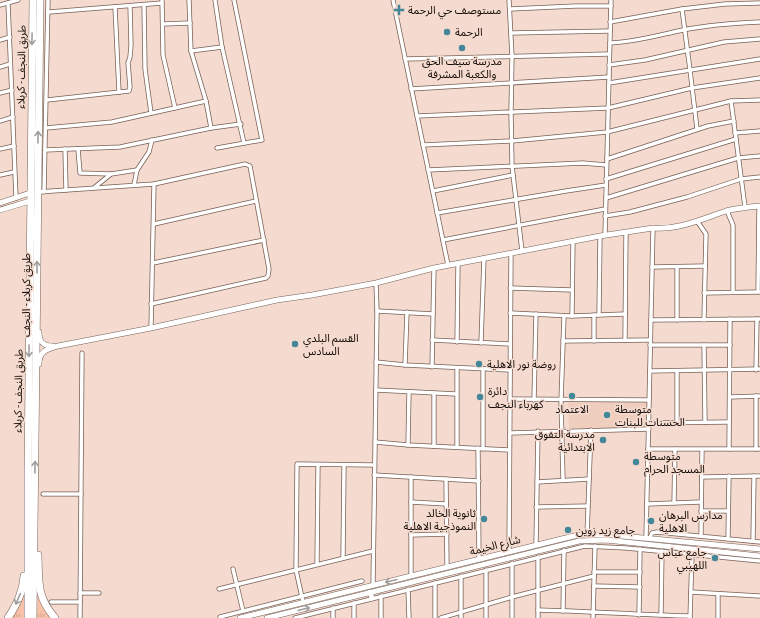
<svg xmlns="http://www.w3.org/2000/svg" width="760" height="618" font-family="'PT Sans Narrow','Noto Sans Arabic',sans-serif">
<style>
.built{fill:#efcebe}
.grass{fill:url(#grass-tufts)}
.lines{fill:none;stroke-linecap:round;stroke-linejoin:round}
.street-casing{stroke:#766056;stroke-width:5}
.secondary-casing{stroke:#766056;stroke-width:6}
.highway-casing{stroke:#766056;stroke-width:8}
.street{stroke:#fff;stroke-width:3.5}
.secondary{stroke:#fff;stroke-width:5}
.highway{stroke:#fff;stroke-width:7}
.oneway{stroke:#a19e9c}
.poi-dot{fill:#448798;stroke:#f5dbcf;stroke-width:1.5}
.labels{text-anchor:middle;stroke-width:3;stroke-linejoin:round;paint-order:stroke}
.poi-label{font-size:11px;fill:#140c08;stroke:#f5dbcf;text-anchor:start}
.street-label{font-size:11px;fill:#140c08;stroke:#f5dbcf}
</style>
<defs>
<pattern id="grass-tufts" width="24" height="20" patternUnits="userSpaceOnUse"><rect width="24" height="20" fill="#f6c1a7"/><path d="M3 7l-1-3M5 7V3M7 7l1-3M15 17l-1-3M17 17v-4M19 17l1-3" fill="none" stroke="#d2a58e"/></pattern>
</defs>
<rect width="100%" height="100%" fill="#f5dbcf"/>
<path class="built" d="M568,402H647L645,428H569Z"/>
<g class="grass">
<path d="M25,590V618H11Z"/>
<path d="M38,590L53,618H37Z"/>
</g>
<g class="lines">
<g class="street-casing">
<g id="street">
<path d="M162,0L163,55L175,108"/>
<path d="M189,0L191,51L206,101L211,128"/>
<path d="M215,0L222,47L244,143"/>
<path d="M393,0L448,265"/>
<path d="M509,0L512,56L511,112L512,166L522,251"/>
<path d="M8,3L16,198"/>
<path d="M0,5L18,0"/>
<path d="M144,5L145,69L151,113"/>
<path d="M115,7L119,92"/>
<path d="M510,9L576,6H611"/>
<path d="M682,9L725,4L760,3"/>
<path d="M49,12L162,3"/>
<path d="M610,22L682,9L690,70L697,129"/>
<path d="M163,24L190,23"/>
<path d="M512,33L610,31"/>
<path d="M0,40L10,37"/>
<path d="M610,43C635,42 659,35 683,30C708,25 734,23 760,22"/>
<path d="M191,51L222,47"/>
<path d="M405,59L609,54"/>
<path d="M609,65L645,60L724,42L760,39"/>
<path d="M0,67L10,64"/>
<path d="M609,83L760,59"/>
<path d="M411,89L609,77"/>
<path d="M0,93L12,90"/>
<path d="M47,100L129,91L130,87L128,63L130,57L131,45L130,6"/>
<path d="M731,101L760,100"/>
<path d="M417,116L608,108L692,88L760,78"/>
<path d="M0,121L13,117"/>
<path d="M46,128L112,122L206,101"/>
<path d="M735,133L760,131"/>
<path d="M423,145L512,141L607,132L731,101L745,207"/>
<path d="M217,148L262,140L234,0"/>
<path d="M0,149L14,146"/>
<path d="M65,149L66,190"/>
<path d="M78,149L80,173L111,174"/>
<path d="M45,150L120,147L211,128L241,124"/>
<path d="M607,159L708,126L734,121"/>
<path d="M428,170L583,163L606,165"/>
<path d="M0,175L14,172"/>
<path d="M606,179L736,139"/>
<path d="M134,185L137,170L149,152L152,140"/>
<path d="M95,187L111,174L137,170"/>
<path d="M433,191L513,175"/>
<path d="M38,192L154,184L245,164L250,166L269,269L268,276L266,278L151,304"/>
<path d="M44,192L48,0"/>
<path d="M606,198L738,158L760,156"/>
<path d="M727,211L733,225V292"/>
<path d="M437,213L566,191L606,185"/>
<path d="M605,216L630,212L687,197L741,179L760,177"/>
<path d="M697,221L706,234L704,320"/>
<path d="M154,224L256,201"/>
<path d="M605,235L611,0"/>
<path d="M443,240L605,209"/>
<path d="M153,263L264,240"/>
<path d="M652,267L705,266"/>
<path d="M510,288L572,290"/>
<path d="M758,292L759,207"/>
<path d="M704,293L759,292"/>
<path d="M377,311L433,314"/>
<path d="M510,313L572,316L625,314"/>
<path d="M599,315L600,236"/>
<path d="M572,316L573,241"/>
<path d="M651,320L760,319"/>
<path d="M677,320V267"/>
<path d="M151,328L154,184"/>
<path d="M432,340L510,344"/>
<path d="M625,340L626,232"/>
<path d="M563,341L650,340"/>
<path d="M594,341V315"/>
<path d="M457,342L458,263"/>
<path d="M481,343L484,258"/>
<path d="M650,345H730"/>
<path d="M704,345L705,422"/>
<path d="M376,362L405,365L510,370"/>
<path d="M405,365L407,312"/>
<path d="M432,367L434,268"/>
<path d="M483,369V449"/>
<path d="M756,370L757,319"/>
<path d="M650,371L760,369"/>
<path d="M677,371V423"/>
<path d="M376,390L456,394"/>
<path d="M730,397L760,396"/>
<path d="M510,399L649,400"/>
<path d="M534,400L536,314"/>
<path d="M649,423L729,422"/>
<path d="M510,433L649,429"/>
<path d="M375,442L408,445L509,450"/>
<path d="M408,445L409,392"/>
<path d="M434,446V393"/>
<path d="M457,447V368"/>
<path d="M478,448L479,559"/>
<path d="M648,449H760"/>
<path d="M729,449L730,319"/>
<path d="M756,449V396"/>
<path d="M374,475L479,481"/>
<path d="M411,477V576"/>
<path d="M702,477L760,476"/>
<path d="M446,479L447,567"/>
<path d="M563,480L561,401L564,316"/>
<path d="M537,482L589,479"/>
<path d="M43,494H81"/>
<path d="M411,502L446,504"/>
<path d="M674,503L675,449"/>
<path d="M647,504L701,502"/>
<path d="M536,507L588,506"/>
<path d="M701,511H728"/>
<path d="M411,535L447,534"/>
<path d="M587,535L591,430"/>
<path d="M701,536L702,450"/>
<path d="M646,538L653,228"/>
<path d="M649,539L652,533L657,532L760,542"/>
<path d="M728,539L729,476"/>
<path d="M753,541L754,476"/>
<path d="M536,545L538,431"/>
<path d="M509,552L511,253"/>
<path d="M343,558L344,465"/>
<path d="M512,563V618"/>
<path d="M317,564L318,465"/>
<path d="M233,569L243,611"/>
<path d="M486,570V618"/>
<path d="M594,572H640"/>
<path d="M461,576V618"/>
<path d="M373,586L377,311L376,283"/>
<path d="M594,586L640,587"/>
<path d="M219,589L373,551"/>
<path d="M408,589L409,618"/>
<path d="M691,592L760,596"/>
<path d="M80,593H99"/>
<path d="M381,596V618"/>
<path d="M51,602H80"/>
<path d="M303,602L296,570L297,464L374,465"/>
<path d="M538,610C589,611 639,615 690,616"/>
<path d="M563,611L564,550"/>
<path d="M639,615L640,549"/>
<path d="M661,615L662,551"/>
<path d="M220,617L362,581"/>
<path d="M80,618L82,353"/>
<path d="M295,618L585,546L626,548L760,561"/>
<path d="M333,618V608"/>
<path d="M354,618V603"/>
<path d="M435,618V583"/>
<path d="M441,618L512,597L594,576"/>
<path d="M538,618V557"/>
<path d="M593,618L595,546"/>
<path d="M690,618L692,554"/>
<path d="M718,618V594"/>
</g>
</g>
<g class="secondary-casing">
<g id="secondary">
<path d="M0,203L30,193"/>
<path d="M0,210L30,201"/>
<path d="M39,332C39,342 43,346 53,346"/>
<path d="M39,364C39,351 47,349 58,346L151,328L277,300L312,295L376,283L434,268L600,236L653,228C679,230 702,219 726,211C737,208 748,207 760,206"/>
<path d="M370,592L372,598"/>
<path d="M240,618L578,535H611L760,549"/>
<path d="M267,618L579,541L606,540L760,556"/>
</g>
</g>
<g class="highway-casing">
<g id="highway">
<path d="M38,555C39,581 36,596 55,618"/>
<path d="M8,618C17,604 23,592 24,576"/>
<path d="M28,618V472L33,0"/>
<path d="M33,618L40,0"/>
</g>
</g>
<use href="#street" class="street"/>
<use href="#secondary" class="secondary"/>
<use href="#highway" class="highway"/>
</g>
<defs><path id="oneway-shaft" d="M-6 0H5M1.5-3L5.5 0L1.5 3" fill="none" stroke-width="1.6" stroke-linecap="round" stroke-linejoin="round"/></defs>
<g class="oneway">
<use href="#oneway-shaft" transform="translate(32 39) rotate(91)"/>
<use href="#oneway-shaft" transform="translate(38 137) rotate(-89)"/>
<use href="#oneway-shaft" transform="translate(37 267) rotate(-90)"/>
<use href="#oneway-shaft" transform="translate(29 351) rotate(91)"/>
<use href="#oneway-shaft" transform="translate(35 467) rotate(-89)"/>
<use href="#oneway-shaft" transform="translate(391 581) rotate(166)"/>
<use href="#oneway-shaft" transform="translate(18 599) rotate(114)"/>
<use href="#oneway-shaft" transform="translate(304 609) rotate(-14)"/>
</g>
<g class="poi-dot">
<path d="M397 4h4v4h4v4h-4v4h-4v-4h-4v-4h4z"/>
<circle cx="447" cy="32" r="4"/>
<circle cx="462" cy="48" r="4"/>
<circle cx="295" cy="344" r="4"/>
<circle cx="479" cy="364" r="4"/>
<circle cx="572" cy="396" r="4"/>
<circle cx="480" cy="397" r="4"/>
<circle cx="607" cy="415" r="4"/>
<circle cx="603" cy="440" r="4"/>
<circle cx="636" cy="462" r="4"/>
<circle cx="484" cy="519" r="4"/>
<circle cx="651" cy="521" r="4"/>
<circle cx="568" cy="530" r="4"/>
<circle cx="715" cy="558" r="4"/>
</g>
<g class="labels">
<g class="poi-label">
<text x="408" y="14">مستوصف حي الرحمة</text>
<text x="455" y="36">الرحمة</text>
<text x="462" y="65" text-anchor="middle">مدرسة سيف الحق<tspan x="462" dy="13">والكعبة المشرفة</tspan></text>
<text x="303" y="342">القسم البلدي<tspan x="303" dy="13">السادس</tspan></text>
<text x="487" y="368">روضة نور الاهلية</text>
<text x="488" y="395">دائرة<tspan x="488" dy="13">كهرباء النجف</tspan></text>
<text x="572" y="413" text-anchor="middle">الاعتماد</text>
<text x="615" y="413">متوسطة<tspan x="615" dy="13">الحسنات للبنات</tspan></text>
<text x="595" y="438" text-anchor="end">مدرسة التفوق<tspan x="595" dy="13">الابتدائية</tspan></text>
<text x="644" y="460">متوسطة<tspan x="644" dy="13">المسجد الحرام</tspan></text>
<text x="476" y="517" text-anchor="end">ثانوية الخالد<tspan x="476" dy="13">النموذجية الاهلية</tspan></text>
<text x="659" y="519">مدارس البرهان<tspan x="659" dy="13">الاهلية</tspan></text>
<text x="576" y="534">جامع زيد زوين</text>
<text x="707" y="556" text-anchor="end">جامع عباس<tspan x="707" dy="13">اللهيبي</tspan></text>
</g>
<g class="street-label">
<text transform="translate(21 67) rotate(-89)" y="4">طريق النجف - کربلاء</text>
<text transform="translate(26 295) rotate(-90)" y="4">طريق کربلاء - النجف</text>
<text transform="translate(18 391) rotate(-89)" y="4">طريق النجف - کربلاء</text>
<text transform="translate(495 545) rotate(-14)" y="4">شارع الخيمة</text>
</g>
</g>
</svg>
